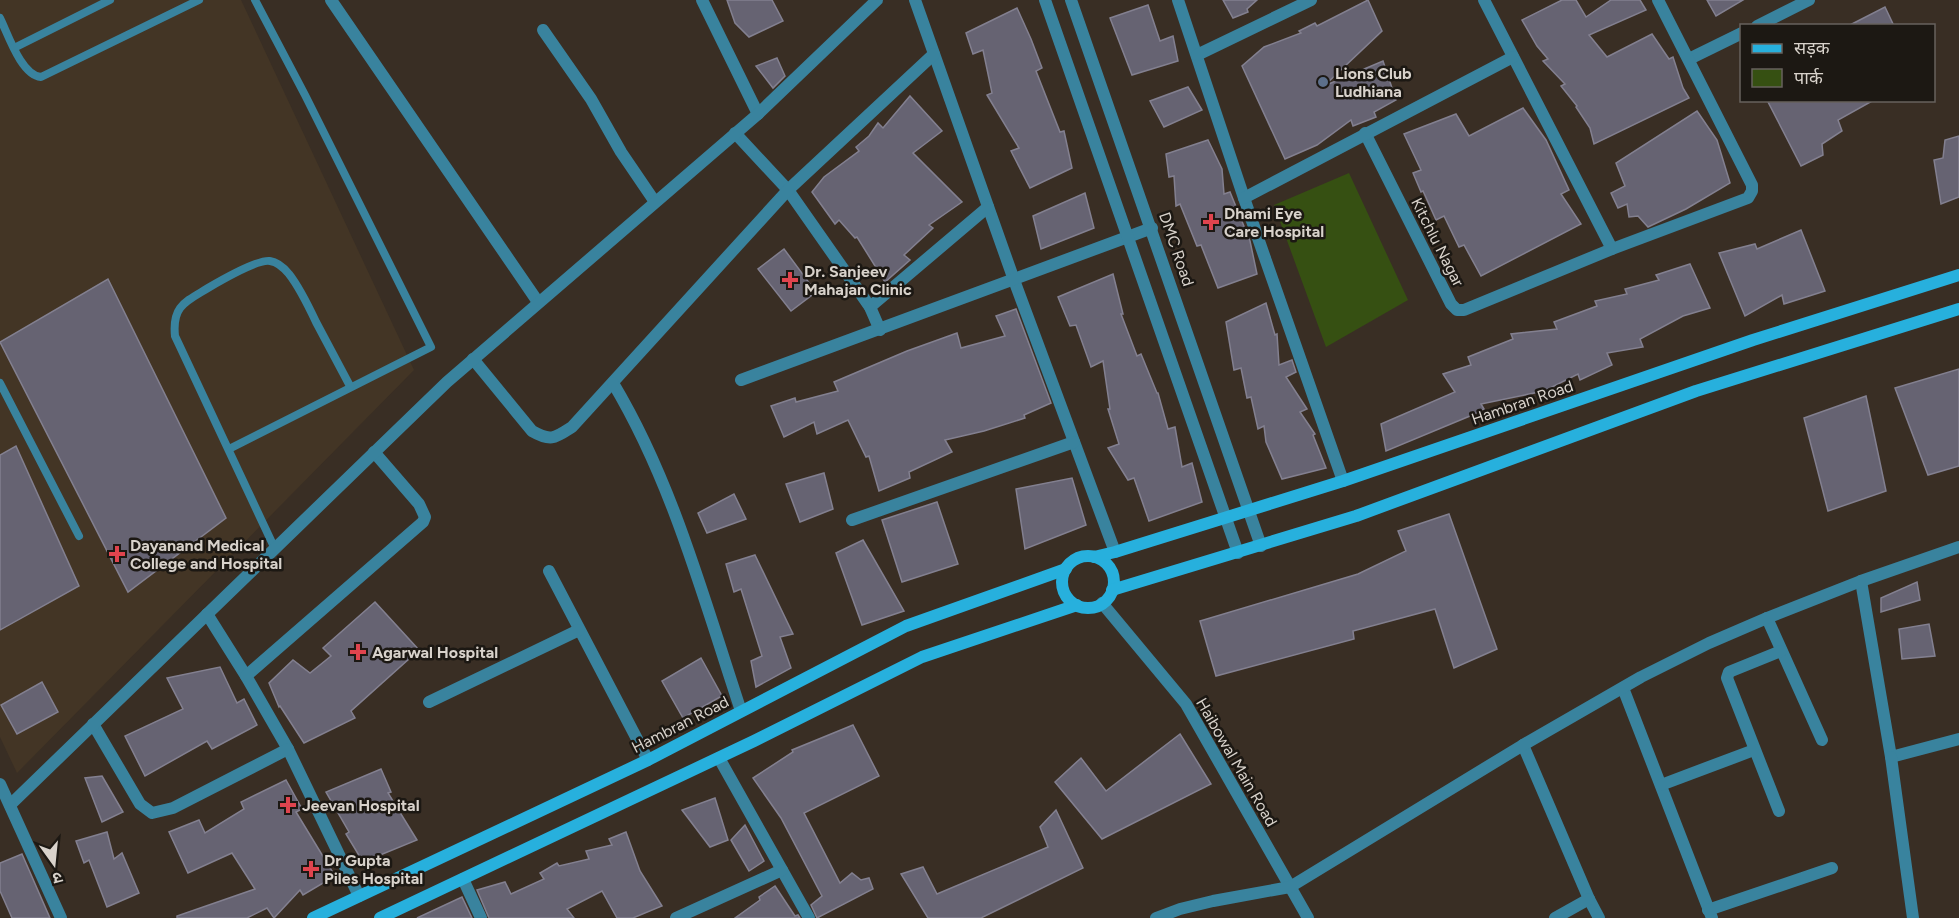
<svg xmlns="http://www.w3.org/2000/svg" width="1959" height="918" font-family="Figtree,'Noto Sans Devanagari',sans-serif">
<style>
.built{fill:#433525}
.green{fill:#365012}
.building{fill:#666372;stroke:#838090;stroke-width:1.5}
.lines{fill:none;stroke-linecap:round;stroke-linejoin:round}
.service{stroke:#39839e;stroke-width:8}
.minor{stroke:#39839e;stroke-width:12}
.tertiary{stroke:#39839e;stroke-width:12}
.secondary{stroke:#27b0dd;stroke-width:12}
.service-dot{fill:#5c6f8a;stroke:#1c1813;stroke-width:2}
.health-dot{fill:#e0444e;stroke:#1c1813;stroke-width:2}
.labels{text-anchor:middle;stroke-width:5;stroke-linejoin:round;paint-order:stroke}
.poi-label{font-size:16px;font-weight:bold;fill:#d8d2cb;stroke:#1c1813;text-anchor:start}
.street-label{font-size:16px;fill:#d8d2cb;stroke:#1c1813}
</style>
<rect width="100%" height="100%" fill="#392e24"/>
<path class="built" d="M0,0H241L414,370L17,773L0,737Z"/>
<path class="green" d="M1349,173L1408,300L1326,347L1274,205Z"/>
<g class="building">
<path d="M727,0H772L783,21L749,37L735,23Z"/>
<path d="M1223,0H1257L1247,9L1248,12L1233,18Z"/>
<path d="M1368,0L1382,31L1324,86L1383,61L1396,100L1374,112L1376,117L1353,126L1351,120L1317,145L1285,159L1242,66L1264,47L1301,33L1299,31L1315,23L1317,26Z"/>
<path d="M1562,0H1576L1586,17L1611,0H1640L1646,10L1589,35L1607,57L1652,34L1669,59L1673,57L1683,88L1689,98L1594,144L1590,128L1576,107L1577,106L1561,86L1565,84L1543,61L1548,59L1537,46L1522,20Z"/>
<path d="M1707,0H1743L1716,16Z"/>
<path d="M1148,5L1160,41L1173,36L1178,61L1132,75L1110,18Z"/>
<path d="M1885,7L1894,26H1848Z"/>
<path d="M1017,8L1031,39L1042,68L1036,71L1060,132L1064,131L1072,168L1030,188L1011,151L1019,148L987,95L992,93L983,50L973,54L966,33Z"/>
<path d="M777,58L785,76L773,88L756,66Z"/>
<path d="M1188,87L1202,110L1164,127L1150,101Z"/>
<path d="M910,96L942,131L913,153L962,202L929,225L933,228L904,255L910,260L885,282L857,237L855,238L839,220L835,224L812,192L824,177L859,151L856,147L869,136L878,123L883,128Z"/>
<path d="M1767,100H1874L1838,120L1842,131L1822,144L1823,155L1801,166Z"/>
<path d="M1523,108L1546,140L1569,190L1561,194L1581,224L1481,276L1464,245L1459,247L1444,216L1436,220L1423,191L1421,192L1413,173L1421,170L1404,134L1456,114L1469,136Z"/>
<path d="M1697,111L1717,140L1730,183L1686,209L1648,227L1638,216L1629,217L1627,204L1618,208L1611,193L1625,186L1616,163Z"/>
<path d="M1959,136V197L1941,204L1934,160L1943,158L1945,140Z"/>
<path d="M1208,140L1222,169L1224,194L1230,192L1250,241L1257,274L1218,288L1201,245L1197,246L1180,204L1176,206L1174,176L1169,177L1166,154Z"/>
<path d="M1085,193L1094,228L1041,249L1033,216Z"/>
<path d="M1801,230L1825,291L1784,304L1782,295L1745,316L1719,253L1755,244L1757,249Z"/>
<path d="M784,249L816,292L791,311L758,269Z"/>
<path d="M1690,264L1710,308L1683,316L1640,339L1643,347L1607,353L1612,365L1580,380L1578,374L1544,391L1481,404L1484,409L1470,416L1386,451L1381,424L1455,392L1443,374L1471,365L1468,357L1513,339L1511,334L1557,329L1554,322L1597,306L1595,301L1627,294L1625,289L1659,280L1656,275Z"/>
<path d="M1113,274L1123,314H1121L1137,356L1141,354L1157,393H1158L1168,429L1175,427L1182,467L1192,463L1202,502L1149,521L1134,478L1128,480L1108,448L1119,444L1108,409H1110L1103,361L1091,367L1076,325L1070,326L1058,297Z"/>
<path d="M108,279L226,518L128,592L0,342Z"/>
<path d="M1266,303L1275,335L1277,334L1279,365L1292,360L1296,372L1286,377L1307,409L1300,412L1315,434L1313,435L1326,468L1282,479L1266,442L1264,426L1258,429L1251,397L1247,398L1241,368L1234,370L1226,322Z"/>
<path d="M1016,309L1051,403L1024,415L1025,418L984,431L945,440L952,452L909,472L910,478L879,491L869,456L866,457L848,420L817,434L814,422L784,437L771,406L795,398L796,402L838,391L834,382L907,351L957,333L961,348L1005,336L996,316Z"/>
<path d="M1959,369V466L1928,475L1895,388Z"/>
<path d="M1866,396L1886,491L1828,511L1804,418Z"/>
<path d="M16,446L79,586L0,630V455Z"/>
<path d="M824,473L833,509L800,522L786,484Z"/>
<path d="M1072,478L1086,525L1025,549L1016,489Z"/>
<path d="M734,494L746,519L707,533L698,513Z"/>
<path d="M937,502L958,564L902,582L882,520Z"/>
<path d="M1449,514L1497,649L1454,668L1435,609L1353,631L1354,639L1216,676L1200,621L1358,574L1406,551L1398,531Z"/>
<path d="M863,540L904,611L862,625L836,553Z"/>
<path d="M755,555L793,634L780,637L791,668L756,687L751,661L762,656L741,589L734,592L726,564Z"/>
<path d="M1917,582L1920,600L1881,612V598Z"/>
<path d="M375,602L419,650L351,711L355,718L304,743L280,706L279,707L269,683L293,660L310,673L331,656L323,648Z"/>
<path d="M1929,624L1935,656L1902,659L1899,629Z"/>
<path d="M701,658L722,696L683,718L662,681Z"/>
<path d="M220,667L237,703L244,699L257,725L212,749L207,741L145,776L125,736L183,709L167,678Z"/>
<path d="M42,682L58,712L17,734L1,705Z"/>
<path d="M853,725L879,776L804,813L840,883L852,873L861,880L869,878L873,889L817,918L811,905L822,896L781,818L753,778L793,752L792,750Z"/>
<path d="M1180,734L1211,784L1102,839L1055,782L1081,758L1106,791Z"/>
<path d="M381,769L391,792L388,793L417,840L363,862L346,834L349,832L326,792Z"/>
<path d="M102,776L123,812L102,822L85,778Z"/>
<path d="M286,780L302,809L296,812L335,876L303,895L300,890L274,918L267,908L247,918H177V916L255,889L232,853L188,873L169,832L199,820L205,833L244,809L241,802Z"/>
<path d="M715,798L728,840L710,847L682,810Z"/>
<path d="M1056,810L1083,868L981,918H928L901,874L923,867L937,894L1048,847L1040,827Z"/>
<path d="M745,825L764,861L749,871L731,840Z"/>
<path d="M107,832L114,859L122,853L139,893L107,907L89,860L84,863L76,841Z"/>
<path d="M626,832L640,871L662,906L633,918H617L602,891L567,909L574,918H489L477,890L505,882L511,894L544,879L540,873L557,863L559,866L589,859L586,851L612,845L609,839Z"/>
<path d="M22,854L50,918H12L0,891V863Z"/>
<path d="M775,886L795,916L798,915L800,918H735L760,900L759,897Z"/>
<path d="M462,897L472,918H417Z"/>
</g>
<g class="lines">
<g class="service">
<path d="M0,18C8,34 21,75 41,77L199,0"/>
<path d="M14,48L110,0"/>
<path d="M0,383L79,536"/>
<path d="M229,449L431,347L305,95L255,0"/>
<path d="M275,549L175,336C172,306 185,302 208,288C220,281 258,259 270,261C278,262 284,268 289,274C300,288 308,305 316,322C327,343 339,365 350,386"/>
</g>
<g class="minor">
<path d="M331,0L538,302"/>
<path d="M702,0L758,114"/>
<path d="M915,0L1014,280L1115,552"/>
<path d="M1178,0L1244,198L1343,481"/>
<path d="M1484,0L1612,249"/>
<path d="M1757,26L1809,0"/>
<path d="M543,30L591,99L621,152L655,202"/>
<path d="M1197,55L1311,0"/>
<path d="M1689,59L1742,33"/>
<path d="M735,133L788,190L870,307L880,330"/>
<path d="M1365,133L1451,304L1457,310H1464L1612,249L1748,198L1752,191V185L1658,0"/>
<path d="M1244,198L1513,57"/>
<path d="M870,307L988,207"/>
<path d="M473,359L532,431C551,442 555,438 572,427L788,190L934,54"/>
<path d="M741,380L1152,228"/>
<path d="M613,383C673,483 704,600 741,711"/>
<path d="M852,520L1074,442"/>
<path d="M549,571L648,760"/>
<path d="M1861,581L1891,757L1959,739"/>
<path d="M207,614L246,676L288,749L359,896"/>
<path d="M1767,618L1822,740"/>
<path d="M246,676L423,522L425,517L419,504L374,452"/>
<path d="M1623,688L1712,918"/>
<path d="M429,702L579,630"/>
<path d="M93,724L140,804L152,813L173,808L288,749"/>
<path d="M1523,745L1589,899L1599,918"/>
<path d="M1891,757L1913,918"/>
<path d="M719,758L809,918"/>
<path d="M1661,785L1754,750"/>
<path d="M10,805L447,382L758,114L877,0"/>
<path d="M1779,811L1727,678L1729,672L1781,651"/>
<path d="M463,879L481,918"/>
<path d="M1708,910L1832,868"/>
<path d="M676,918L782,870"/>
<path d="M1555,918L1589,899"/>
</g>
<g class="tertiary">
<path d="M1045,0L1238,553"/>
<path d="M1071,0L1261,546"/>
<path d="M1102,603L1186,704L1308,918"/>
<path d="M0,784L61,918"/>
<path d="M1156,918L1180,909L1213,901L1290,887L1523,745L1641,677L1709,643L1767,618L1861,581L1959,547"/>
</g>
<g class="secondary">
<circle cx="1088" cy="582" r="26"/>
<path d="M1094,557L1115,552L1343,481L1753,340L1959,275"/>
<path d="M1112,590L1356,516L1696,391L1959,309"/>
<path d="M313,918L648,760L906,626L1066,569"/>
<path d="M380,918L754,741L922,657L1077,605"/>
</g>
</g>
<circle class="service-dot" cx="1323" cy="82" r="6"/>
<g class="health-dot">
<path d="M1208 213h6v6h6v6h-6v6h-6v-6h-6v-6h6z"/>
<path d="M787 271h6v6h6v6h-6v6h-6v-6h-6v-6h6z"/>
<path d="M114 545h6v6h6v6h-6v6h-6v-6h-6v-6h6z"/>
<path d="M355 643h6v6h6v6h-6v6h-6v-6h-6v-6h6z"/>
<path d="M285 796h6v6h6v6h-6v6h-6v-6h-6v-6h6z"/>
<path d="M308 860h6v6h6v6h-6v6h-6v-6h-6v-6h6z"/>
</g>
<g class="labels">
<g class="poi-label">
<text x="1335" y="79">Lions Club<tspan x="1335" dy="18">Ludhiana</tspan></text>
<text x="1224" y="219">Dhami Eye<tspan x="1224" dy="18">Care Hospital</tspan></text>
<text x="804" y="277">Dr. Sanjeev<tspan x="804" dy="18">Mahajan Clinic</tspan></text>
<text x="130" y="551">Dayanand Medical<tspan x="130" dy="18">College and Hospital</tspan></text>
<text x="372" y="658">Agarwal Hospital</text>
<text x="302" y="811">Jeevan Hospital</text>
<text x="324" y="866">Dr Gupta<tspan x="324" dy="18">Piles Hospital</tspan></text>
</g>
<g class="street-label">
<text transform="translate(1438 242) rotate(63)" y="6">Kitchlu Nagar</text>
<text transform="translate(1177 249) rotate(71)" y="6">DMC Road</text>
<text transform="translate(1522 402) rotate(-19)" y="6">Hambran Road</text>
<text transform="translate(680 724) rotate(-27)" y="6">Hambran Road</text>
<text transform="translate(1237 762) rotate(60)" y="6">Haibowal Main Road</text>
</g>
</g>
<rect x="1740" y="24" width="195" height="78" fill="#1c1813" stroke="#67625d" stroke-width="1.5"/>
<rect x="1752" y="44" width="30" height="9" fill="#27b0dd" stroke="#67625d" stroke-width="1.5"/>
<text x="1794" y="54" font-size="18" fill="#d8d2cb">सड़क</text>
<rect x="1752" y="69" width="30" height="18" fill="#365012" stroke="#67625d" stroke-width="1.5"/>
<text x="1794" y="84" font-size="18" fill="#d8d2cb">पार्क</text>
<g transform="translate(54 864) rotate(165)" stroke="#1c1813" stroke-width="4.5" paint-order="stroke">
<path d="M0-4.5L10 22L0 15L-10 22Z" fill="#d8d2cb"/>
<text y="-9" font-size="16" font-weight="bold" text-anchor="middle" fill="#d8d2cb">उ</text>
</g>
</svg>
